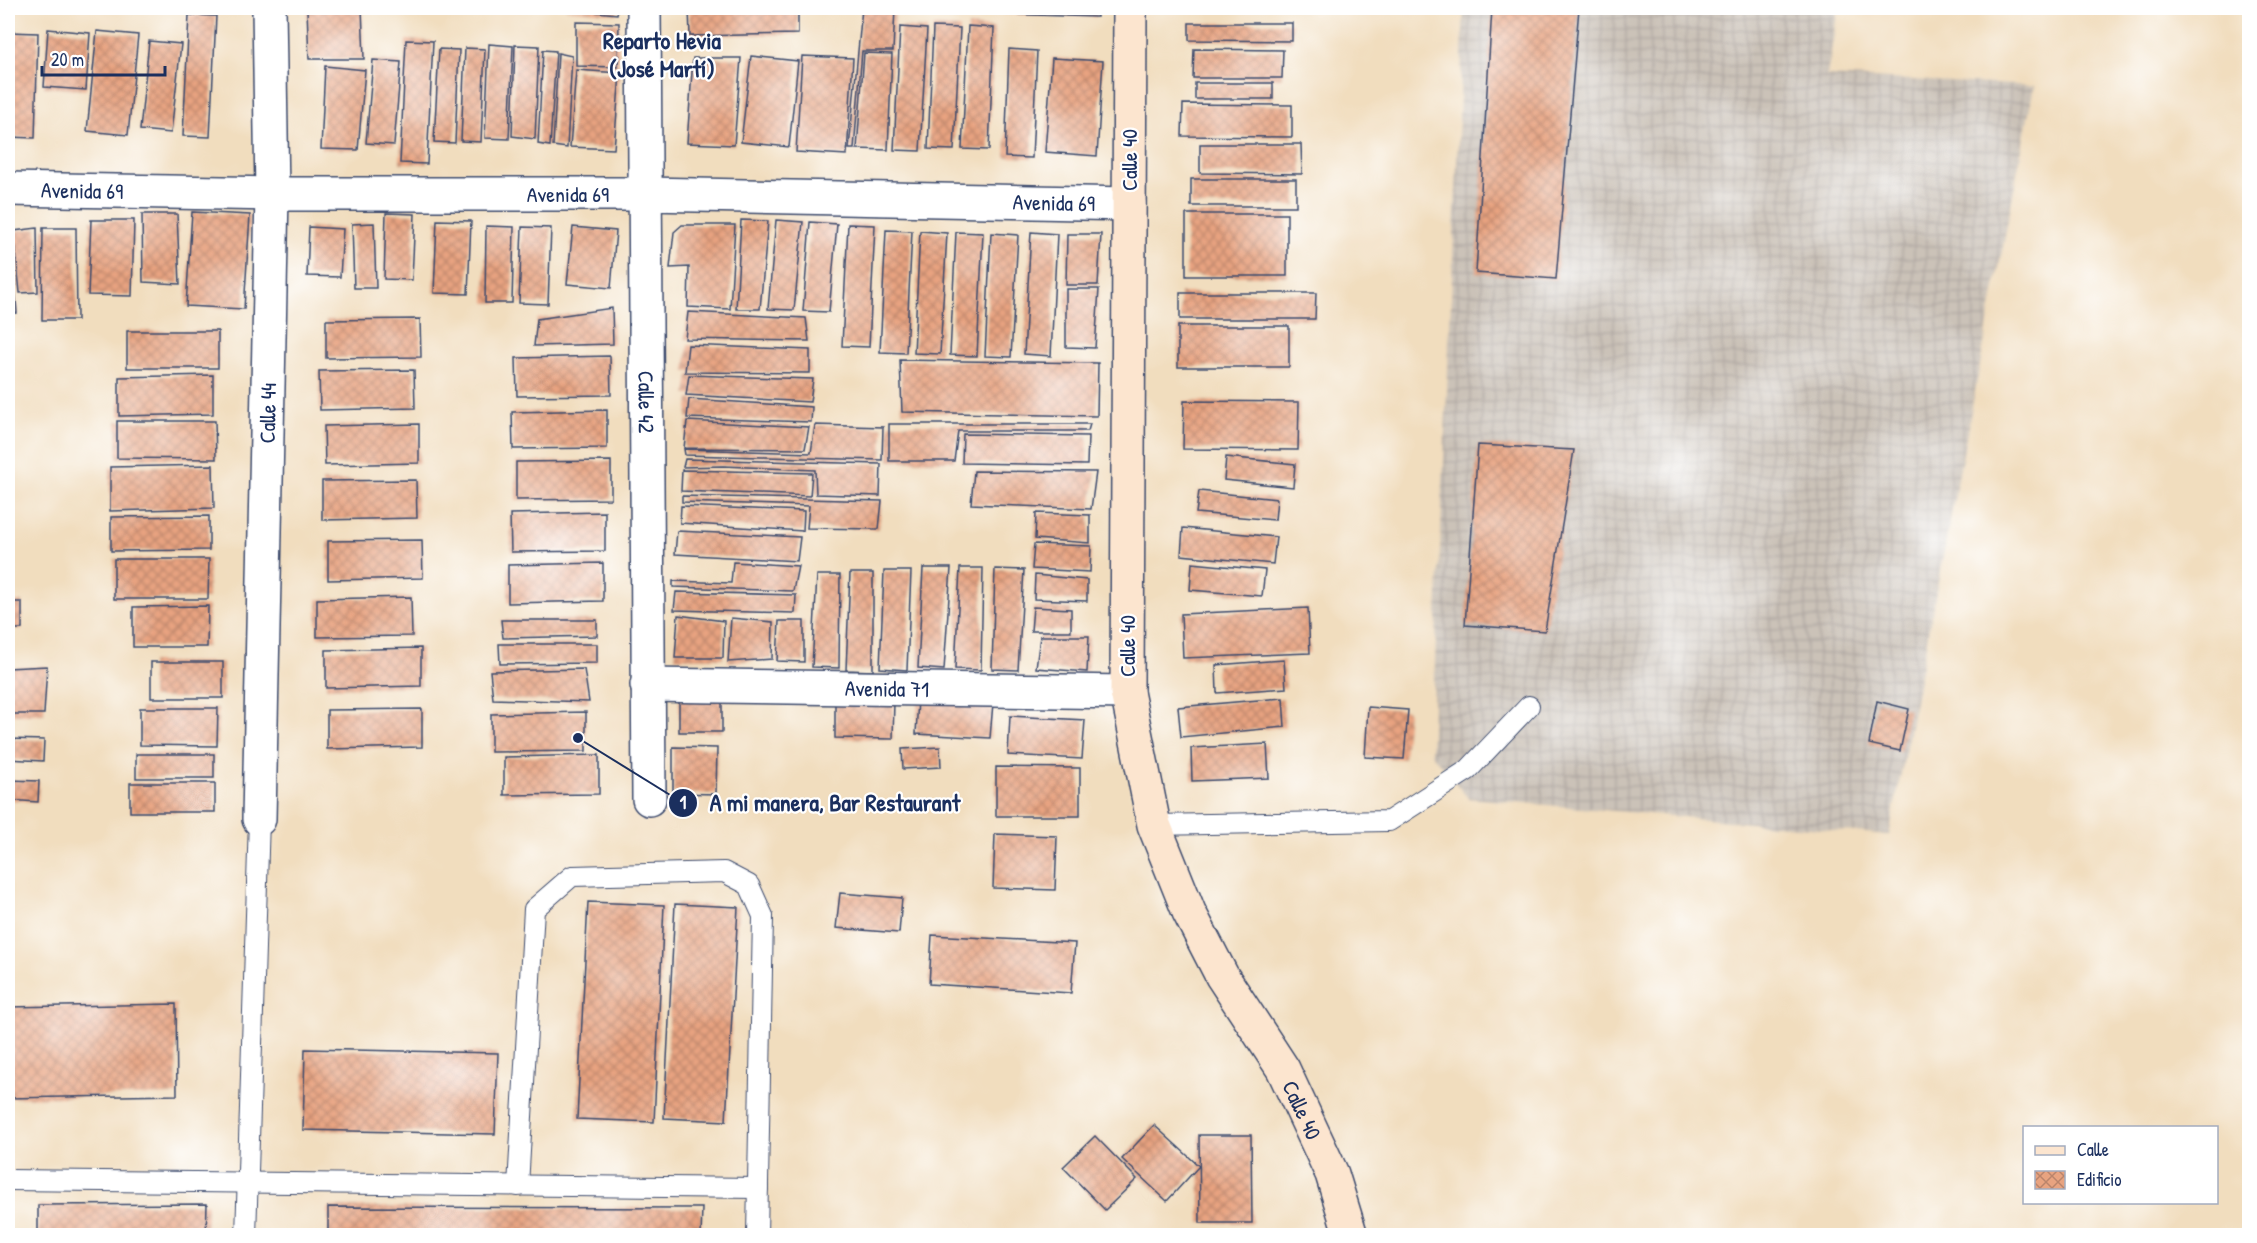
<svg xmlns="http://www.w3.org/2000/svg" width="2257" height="1243" font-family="'Patrick Hand',sans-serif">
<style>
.industrial{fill:url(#industrial-grid)}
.building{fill:url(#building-cross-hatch)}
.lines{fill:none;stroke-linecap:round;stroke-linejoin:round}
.lane-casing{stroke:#3b496c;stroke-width:22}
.street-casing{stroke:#3b496c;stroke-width:36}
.secondary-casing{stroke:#3b496c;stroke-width:36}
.lane{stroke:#fff;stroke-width:20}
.street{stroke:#fff;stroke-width:33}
.secondary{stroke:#fce5cf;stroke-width:33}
.labels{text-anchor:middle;stroke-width:4.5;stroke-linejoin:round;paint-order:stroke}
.street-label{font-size:22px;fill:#1b2f5e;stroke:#fff}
.neighbourhood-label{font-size:24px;font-weight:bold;fill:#1b2f5e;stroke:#fff}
.leader{fill:none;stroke:#1b2f5e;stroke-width:2}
.callout-dot{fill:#1b2f5e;stroke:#fff;stroke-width:2}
.mark-label{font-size:18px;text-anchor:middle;font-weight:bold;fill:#fff}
.callout-label{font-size:24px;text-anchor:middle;font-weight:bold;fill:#1b2f5e;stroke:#fff;stroke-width:4.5;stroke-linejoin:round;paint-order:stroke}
</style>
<defs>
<pattern id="industrial-grid" width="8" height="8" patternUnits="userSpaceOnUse" patternTransform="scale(1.5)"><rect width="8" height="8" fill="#cbc2b8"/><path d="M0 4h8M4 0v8" fill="none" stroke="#aea7a1"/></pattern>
<pattern id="building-cross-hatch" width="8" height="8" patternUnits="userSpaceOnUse" patternTransform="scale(1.5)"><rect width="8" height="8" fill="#e8a380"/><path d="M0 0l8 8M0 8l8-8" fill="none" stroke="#bb856c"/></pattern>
</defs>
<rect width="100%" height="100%" fill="#fff"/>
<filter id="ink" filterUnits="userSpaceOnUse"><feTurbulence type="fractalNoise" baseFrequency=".0167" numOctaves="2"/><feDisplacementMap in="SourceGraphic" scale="12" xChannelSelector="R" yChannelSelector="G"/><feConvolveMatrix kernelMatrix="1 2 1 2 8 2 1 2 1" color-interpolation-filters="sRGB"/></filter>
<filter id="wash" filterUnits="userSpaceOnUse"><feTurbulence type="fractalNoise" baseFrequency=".008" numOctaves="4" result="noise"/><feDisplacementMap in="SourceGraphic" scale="24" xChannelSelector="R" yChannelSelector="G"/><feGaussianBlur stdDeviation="1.35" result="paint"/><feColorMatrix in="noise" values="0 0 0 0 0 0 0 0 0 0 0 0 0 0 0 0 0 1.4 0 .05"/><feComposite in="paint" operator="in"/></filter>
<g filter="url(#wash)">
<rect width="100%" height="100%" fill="#f1ddbe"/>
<path class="industrial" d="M1464,8H1838L1827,76L2034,86L1889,835L1468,798L1431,753Z"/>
<g id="blocks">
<g class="building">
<path d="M362,8L364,59H309L307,10Z"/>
<path d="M566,8H618L617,14L566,9Z"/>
<path d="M798,8V34L690,36L689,9Z"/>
<path d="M862,8H895L893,51H862L854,149H849Z"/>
<path d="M1003,8H1097V17L1003,14Z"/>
<path d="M1492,8H1579L1556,279L1476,273Z"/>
<path d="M189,15L216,16L210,137L183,136Z"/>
<path d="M576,22L619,23L618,67L576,66Z"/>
<path d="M1189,23H1292V41L1189,40Z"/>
<path d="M968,26L994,28L989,150L962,149Z"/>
<path d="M900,27L927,29L920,151L894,150Z"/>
<path d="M933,27L960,28L954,150L928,149Z"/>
<path d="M48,29L90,33L86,90L44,87Z"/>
<path d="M97,31L138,35L128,135L87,131Z"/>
<path d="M8,32L38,33L35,138L8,137Z"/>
<path d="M406,40L433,41L427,164L400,163Z"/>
<path d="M149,41L181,44L171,133L140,130Z"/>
<path d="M489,44L513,46L509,139L485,138Z"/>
<path d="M515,45L539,46L535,139L512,136Z"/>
<path d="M465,48L485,49L481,142L461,141Z"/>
<path d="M439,49L459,50L455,143L434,142Z"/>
<path d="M1009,49L1037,51L1032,158L1005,157Z"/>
<path d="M1194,49L1283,50L1282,78H1193Z"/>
<path d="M543,50L556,51L550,146L538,144Z"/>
<path d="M558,53L572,56L567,148L553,146Z"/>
<path d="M864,53L892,54L888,150L857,149Z"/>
<path d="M751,56L798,61L789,147L741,142Z"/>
<path d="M802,56L853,58L847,155L796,152Z"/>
<path d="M693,58H741L734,145L687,143Z"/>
<path d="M1052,58L1103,61L1097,156L1045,152Z"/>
<path d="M373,60L401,62L394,145L366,143Z"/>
<path d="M325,66L365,70L358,150L321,149Z"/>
<path d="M576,70L620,73L614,149L570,147Z"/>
<rect x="1195" y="83" width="78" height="16"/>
<path d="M1183,104L1292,105V137L1182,136Z"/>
<path d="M1200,144H1301L1302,174L1200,173Z"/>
<rect x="1191" y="179" width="105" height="27"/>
<path d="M192,212L250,215L244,309L186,306Z"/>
<path d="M386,213L415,214L412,280L384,279Z"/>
<path d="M142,214H177L180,284L143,282Z"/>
<rect x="1186" y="214" width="101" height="62"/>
<path d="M91,220H134L132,296L88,295Z"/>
<path d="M437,220L471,221L468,294L434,293Z"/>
<path d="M741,220L768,221L760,309H736Z"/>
<path d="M776,220L803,222L794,310L768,309Z"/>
<path d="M8,222H10L17,313L8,314Z"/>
<path d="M810,222L837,224L829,312L803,311Z"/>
<path d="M374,223L376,288H354L352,224Z"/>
<path d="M848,224L875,225L869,347L842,346Z"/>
<path d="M682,225H735L730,309L688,307L689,267L670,268L674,232Z"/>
<path d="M486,226L514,227L512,303H485Z"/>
<path d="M309,227L343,229L340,277L307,276Z"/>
<path d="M522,227L551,228L548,304L519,303Z"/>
<path d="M573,227L616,231L611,288L567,284Z"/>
<path d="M37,228L38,292L20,293L14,231Z"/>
<path d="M43,228H76L77,320H42Z"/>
<path d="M886,230L912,231L906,353L880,352Z"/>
<path d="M920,231L947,233L940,354L914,353Z"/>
<path d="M956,232L983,233L977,356L950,355Z"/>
<path d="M1031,232L1057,234L1051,356L1024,354Z"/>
<path d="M991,233L1018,235L1011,357L985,356Z"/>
<path d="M1067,234H1101L1098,285H1066Z"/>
<path d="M1066,289H1099L1095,348L1066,347Z"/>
<path d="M1180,293H1316L1315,319H1180Z"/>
<path d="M612,308L613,344L534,346L537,319Z"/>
<path d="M688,312L806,318L809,341L685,339Z"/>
<path d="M420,319L421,357L326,358V320Z"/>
<rect x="1178" y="326" width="111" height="41"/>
<rect x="127" y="331" width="91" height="37"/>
<path d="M688,345L810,350V373L685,372Z"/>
<path d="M610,356L611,395L517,396L516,358Z"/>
<path d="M900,360L1098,363L1097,416L902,412Z"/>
<path d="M414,370L415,408L320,410L319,371Z"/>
<path d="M213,375V414L119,416V377Z"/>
<path d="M689,375L813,379L810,402L686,395Z"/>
<path d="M689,399L812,407L811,422L687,418Z"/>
<path d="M1184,401L1299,402L1298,450L1183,449Z"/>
<path d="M607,410V448L513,449L512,412Z"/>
<path d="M117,421H215L216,459L117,458Z"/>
<path d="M687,421L809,427L805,449L684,448Z"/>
<path d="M419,424V463L325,465L324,426Z"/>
<path d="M889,424H1090L1088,431H958L954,461H889Z"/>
<path d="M815,425L883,427L882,460L685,455L684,449L811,453Z"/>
<path d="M963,434L1088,436L1087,465L962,463Z"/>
<path d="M1478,445L1574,450L1545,631L1465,625Z"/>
<path d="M1226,457L1295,464L1293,487L1224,480Z"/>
<path d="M685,459L881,464L880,496L816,494L815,470L723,466L683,467Z"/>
<path d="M611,461V499L516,500V462Z"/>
<path d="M213,465L214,508L110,511V467Z"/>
<path d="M682,470L812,473L810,496L681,491Z"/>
<path d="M974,471L1096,472L1091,509L971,504Z"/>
<path d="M416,480L417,518L322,520V481Z"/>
<path d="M1199,491L1277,499L1275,520L1196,513Z"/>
<path d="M682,496L882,501L879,529L807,528L809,506L682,502Z"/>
<path d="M681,506L804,511L803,531L680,523Z"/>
<path d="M605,512V551L511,552L510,514Z"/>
<path d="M1036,513L1090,515V543L1035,539Z"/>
<path d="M209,516V550L111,551V517Z"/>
<path d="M1183,528L1276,537L1273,564L1181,555Z"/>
<path d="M677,531L800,537L797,561L675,554Z"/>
<path d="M422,540L423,578L328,580V541Z"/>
<path d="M1034,544L1091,546L1090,572L1032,569Z"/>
<path d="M114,559H209L208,599H114Z"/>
<path d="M733,562L798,566L793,591L673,587V581L731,583Z"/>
<path d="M603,563V601L508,603V565Z"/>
<path d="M1192,563L1265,570L1262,596L1190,590Z"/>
<path d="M923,568H951L944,670L918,668Z"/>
<path d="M960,568H983L981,670L955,669Z"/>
<path d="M995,569L1024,570L1018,670L992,669Z"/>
<path d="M884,571H911L907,670L880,668Z"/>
<path d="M850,573H873V671L846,670Z"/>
<path d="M817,575H840L839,668L812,667Z"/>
<path d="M1035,575L1087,580V601L1034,599Z"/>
<path d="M676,592L796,595L795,613L674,610Z"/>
<path d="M411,597L412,636L317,637V599Z"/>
<rect x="8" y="602" width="14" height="27"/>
<path d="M208,606L207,647H133V607Z"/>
<path d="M1033,607L1071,609V631H1031Z"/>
<path d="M1308,608L1310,653L1183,658L1181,614Z"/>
<path d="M678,615L724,621L723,658H675Z"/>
<path d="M731,618L773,622L772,659L728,662Z"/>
<path d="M501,620H597V636L503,638Z"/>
<path d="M779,621H804V662L777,661Z"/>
<path d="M1040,636H1089L1087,672L1036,668Z"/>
<path d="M499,644H597V663L500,664Z"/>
<path d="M421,648V686L326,688V650Z"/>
<path d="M1284,660L1286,688L1217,693L1216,665Z"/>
<rect x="151" y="662" width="72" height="36"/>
<path d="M47,666L44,714H8V668Z"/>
<path d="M584,669L589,702L493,699L490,671Z"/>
<path d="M1283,698L1285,727L1181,737L1178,707Z"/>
<rect x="679" y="699" width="43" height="33"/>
<path d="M918,699L993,703L990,738L916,734Z"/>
<path d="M835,701H894L893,739L835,738Z"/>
<path d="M1877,701L1909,709L1900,751L1869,744Z"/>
<path d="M1368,707L1408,710L1404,759L1365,757Z"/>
<path d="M140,708H218L217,746L140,745Z"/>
<path d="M422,709V747L327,749V710Z"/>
<path d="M586,712V751L491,752V714Z"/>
<path d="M1010,716L1085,720L1082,759L1008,755Z"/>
<path d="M8,739L44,740L43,761L8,759Z"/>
<path d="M1267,744L1269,778L1192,781L1191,748Z"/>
<path d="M673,747L717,748L716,794L673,793Z"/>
<path d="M940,747L941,767L903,769L902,749Z"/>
<rect x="136" y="754" width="78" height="24"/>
<path d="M599,755V794L504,795V757Z"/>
<path d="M996,767L1080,768V816H996Z"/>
<path d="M8,780L39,781L38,802L8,800Z"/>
<rect x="130" y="783" width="85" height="29"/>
<path d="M995,834L1057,836L1055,890L993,888Z"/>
<path d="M840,893L902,898L899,933L836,928Z"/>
<path d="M588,902L664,905L654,1122L577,1119Z"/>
<path d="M675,904L738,907L726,1121L664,1118Z"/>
<path d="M932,935L1075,943L1071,993L929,984Z"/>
<path d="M176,1004L177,1095L8,1098V1007Z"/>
<path d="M305,1049L498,1053L495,1134L303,1130Z"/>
<path d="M1154,1125L1199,1166L1167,1201L1122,1159Z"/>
<path d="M1199,1135H1251L1252,1223H1200Z"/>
<path d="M1095,1136L1137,1179L1105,1210L1063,1167Z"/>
<path d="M207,1204L206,1236H38V1205Z"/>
<path d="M328,1207L702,1208L701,1236H328Z"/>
</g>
</g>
</g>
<g filter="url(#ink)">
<use href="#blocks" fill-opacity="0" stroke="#3b496c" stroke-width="1.5"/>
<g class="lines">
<g class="lane-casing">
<g id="lane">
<path d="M1154,825L1389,821L1468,770L1529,706"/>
<path d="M8,1180L758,1188"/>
<path d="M518,1186L534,909L572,876L724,872L749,885L763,916L757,1236"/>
<path d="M246,1236L259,819"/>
</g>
</g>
<g class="street-casing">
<g id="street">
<path id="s1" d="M644,8L649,799"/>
<path id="s2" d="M8,189L272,194H646L1129,204"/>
<path id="s3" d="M647,685L1127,692"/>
<path id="s4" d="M259,819L272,194L269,8"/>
</g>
</g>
<g class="secondary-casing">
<g id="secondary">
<path id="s5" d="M1130,8L1127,692L1154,825L1189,912L1222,976L1283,1069L1332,1174L1351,1236"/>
</g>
</g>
<use href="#lane" class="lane"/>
<use href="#street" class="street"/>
<use href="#secondary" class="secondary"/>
</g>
</g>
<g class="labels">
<g class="street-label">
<text transform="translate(1129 160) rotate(-90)" y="8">Calle 40</text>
<text dy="8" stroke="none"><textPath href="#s2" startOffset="74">Avenida 69</textPath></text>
<text dy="8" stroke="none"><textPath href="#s2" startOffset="560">Avenida 69</textPath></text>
<text dy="8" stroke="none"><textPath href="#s2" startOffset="1046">Avenida 69</textPath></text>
<text dy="8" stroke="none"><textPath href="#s1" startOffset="394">Calle 42</textPath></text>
<text dy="8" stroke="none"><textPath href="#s4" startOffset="406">Calle 44</textPath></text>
<text transform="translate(1127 646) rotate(-90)" y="8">Calle 40</text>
<text dy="8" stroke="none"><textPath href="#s3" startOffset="240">Avenida 71</textPath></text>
<text dy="8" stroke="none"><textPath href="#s5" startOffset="1142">Calle 40</textPath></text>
</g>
<g class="neighbourhood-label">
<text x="662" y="49">Reparto Hevia<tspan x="662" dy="28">(José Martí)</tspan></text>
</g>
</g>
<path class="leader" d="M578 738L683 803"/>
<g class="callout-dot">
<circle cx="578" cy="738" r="6"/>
<circle cx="683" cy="803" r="15"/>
</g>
<g class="mark-label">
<text x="683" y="809">1</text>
</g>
<g class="callout-label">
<text x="835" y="811">A mi manera, Bar Restaurant</text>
</g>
<rect width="2257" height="1243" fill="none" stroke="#fff" stroke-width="30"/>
<rect x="2023" y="1126" width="195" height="78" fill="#ffffff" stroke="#a4acbf" stroke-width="1.5"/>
<rect x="2035" y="1146" width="30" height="9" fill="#fce5cf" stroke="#a4acbf" stroke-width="1.5"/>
<text x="2077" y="1156" font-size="18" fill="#1b2f5e">Calle</text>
<rect x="2035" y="1171" width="30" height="18" fill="url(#building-cross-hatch)" stroke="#a4acbf" stroke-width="1.5"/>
<text x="2077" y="1186" font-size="18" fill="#1b2f5e">Edificio</text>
<path d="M42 66v9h123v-9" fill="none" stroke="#1b2f5e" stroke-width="3"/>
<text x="51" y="66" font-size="18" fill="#1b2f5e" stroke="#ffffff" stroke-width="4.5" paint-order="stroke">20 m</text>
</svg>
